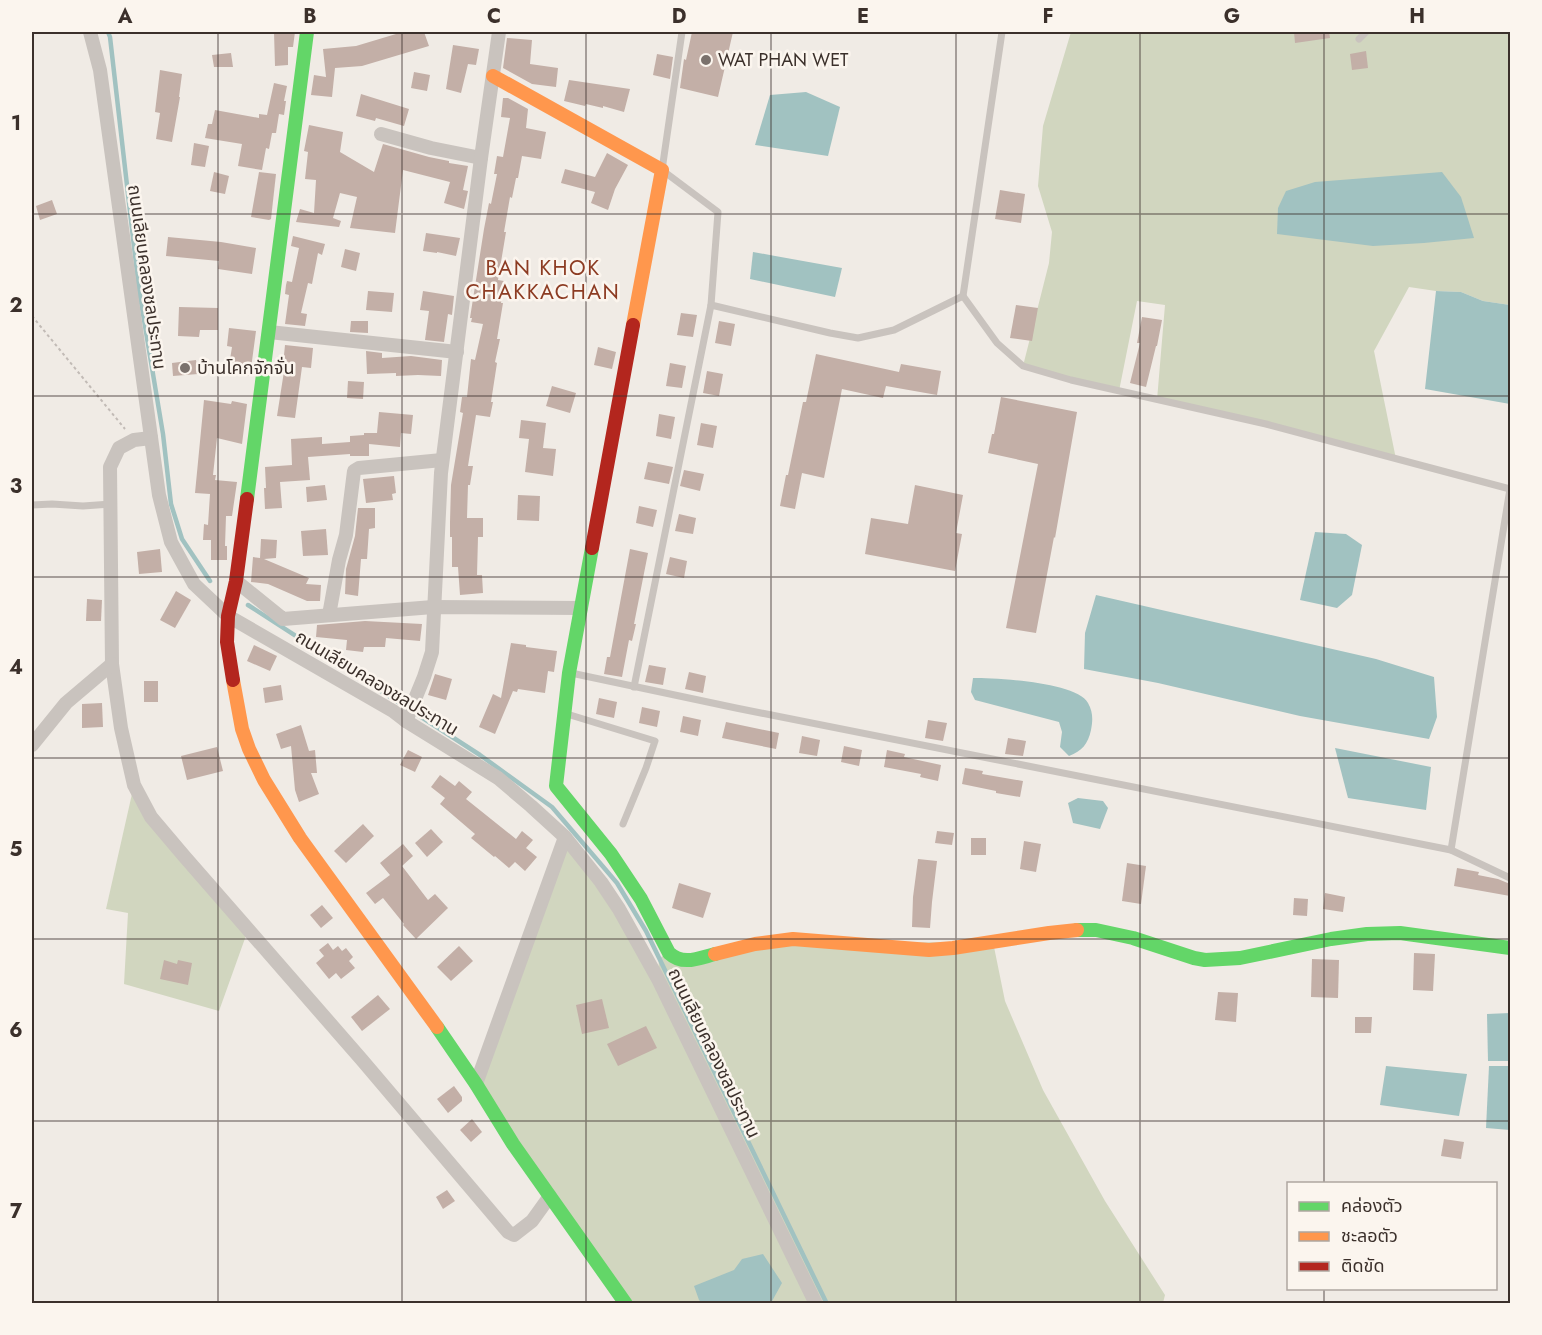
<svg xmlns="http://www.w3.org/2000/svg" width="1542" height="1335" font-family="Jost,'Noto Sans Thai',sans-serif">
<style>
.green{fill:#d1d6bf}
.water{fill:#a1c2c1}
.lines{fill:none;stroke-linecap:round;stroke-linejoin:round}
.stream{stroke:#a1c2c1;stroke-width:4.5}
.building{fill:#c3afa7}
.path{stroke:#c2bbb6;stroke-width:2;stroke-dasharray:3 3;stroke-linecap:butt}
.lane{stroke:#c9c3be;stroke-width:7}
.street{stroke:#c9c3be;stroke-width:14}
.fast{stroke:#63d668;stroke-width:14}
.slow{stroke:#ff974d;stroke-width:14}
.jam{stroke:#b3261e;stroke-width:14}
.grid{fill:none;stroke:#3b302b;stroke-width:1.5;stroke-opacity:0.55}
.poi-dot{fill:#7a716c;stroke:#fbf5ee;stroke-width:2}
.labels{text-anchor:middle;stroke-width:5;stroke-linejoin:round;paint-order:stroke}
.poi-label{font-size:18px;fill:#3b302b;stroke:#fbf5ee;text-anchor:start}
.street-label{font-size:18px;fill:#3b302b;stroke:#fbf5ee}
.quarter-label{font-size:21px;letter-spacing:1.5px;fill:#8c3b22;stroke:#fbf5ee}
.neatline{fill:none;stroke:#3b302b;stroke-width:2}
.grid-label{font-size:20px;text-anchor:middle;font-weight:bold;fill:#3b302b}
</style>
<rect width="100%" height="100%" fill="#f0ebe5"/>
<g class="green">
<path d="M1071,32H1510V305L1483,301L1461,292L1436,291L1409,287L1374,351L1396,459L1157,400L1165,305L1137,301L1119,391L1023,366L1049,263L1052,232L1038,186L1043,126Z"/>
<path d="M134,785L248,930L219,1011L124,984L128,913L106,909Z"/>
<path d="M565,837L658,977L659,958L669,953L674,959L760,943L993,942L1005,1001L1043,1090L1105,1201L1165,1295L1163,1303H626L476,1084Z"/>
</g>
<g class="water">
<path d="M806,92L840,107L828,156L755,145L770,95Z"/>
<path d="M1442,172L1461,197L1474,238L1424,243L1373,246L1277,234L1278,208L1286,191L1315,182Z"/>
<path d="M753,252L842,268L835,297L750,279Z"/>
<path d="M1436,291L1461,292L1483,301L1510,305V404L1425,389Z"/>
<path d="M1315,532L1346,534L1362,545L1352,595L1337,608L1300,600Z"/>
<path d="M1096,595L1376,659L1434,677L1437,717L1429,739L1300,716L1158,683L1084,669L1085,633Z"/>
<path d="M973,678C996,678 1077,682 1088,703C1093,712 1093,720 1091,730C1088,744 1082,751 1069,756L1060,747L1062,732L1059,722L975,700L971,692Z"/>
<path d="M1335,748L1431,767L1426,810L1348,798Z"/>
<path d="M1078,798L1103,801L1108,808L1100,829L1073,823L1068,803Z"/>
<path d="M1510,1013V1061H1488L1487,1014Z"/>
<path d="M1386,1066L1467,1074L1459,1116L1380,1105Z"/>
<path d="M1489,1066H1510V1130L1486,1128Z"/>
<path d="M763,1254L782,1283L771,1303L703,1304L699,1300L694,1286L734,1270L742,1259Z"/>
</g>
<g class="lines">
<g class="stream">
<path d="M108,32L110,37L139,290L163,434L171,504L182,539L210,581"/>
<path d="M248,605L480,755L552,807L617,883L646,931L827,1304"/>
</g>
</g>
<g class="building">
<path d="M274,32H295L293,47H288V65L275,66Z"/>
<path d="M395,32H424L429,46L362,66L335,68L332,97L311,95L314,75L326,77L323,49L356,46L396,34Z"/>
<path d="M692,32H733L718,97L680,88L684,59L686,60Z"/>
<path d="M1294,32H1329L1330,38L1295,43Z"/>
<path d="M507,38L532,40L530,64L558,68L556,87L532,84L503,68Z"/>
<path d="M453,45L479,49L476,65L468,64L461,93L446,89Z"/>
<path d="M1366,51L1368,68L1352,70L1350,54Z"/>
<path d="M231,53L233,67H214L212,55Z"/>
<path d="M657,54L673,57L670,79L653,75Z"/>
<path d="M160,70L182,74L179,97H180L172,142L156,139L160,113L155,112Z"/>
<path d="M414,72L430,75L427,91L411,88Z"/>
<path d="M569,80L630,89L624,112L603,106V108L586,104L585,106L564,101Z"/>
<path d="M274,83L287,86L284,101H286L284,115L279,114L276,133H272L269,149L266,148L262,170L238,166L242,144L205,138L208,124H212L215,110L259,118V114L267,115Z"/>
<path d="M361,94L409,109L404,126L376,118L375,121L356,116Z"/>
<path d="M503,98H508L528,109L526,128L546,132L541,159L522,156L518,178H516L512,198L510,197L504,232H506L498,280L504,281L501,303H503L497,339H500L495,362L497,363L491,402H493L490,417L476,415L468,466H473L470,485H468L467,518H483V537H478L477,575H482L483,593L460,595L458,567H452V537H450V522L451,485L463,413L460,412L462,397H467L471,359L475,360L483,324L471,322L472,318H470L484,229L489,203L491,204L497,174H494L497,156L503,157L510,118L501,117Z"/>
<path d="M309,125L343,132L340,152L374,172L383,144L429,157L449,161V163L468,166L463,190L468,191L464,209L444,203L450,182L403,170L395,233L350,228L357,197L340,193L333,218L341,221L339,227L296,222L300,209L314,213L316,180L305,179L308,152L304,151Z"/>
<path d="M194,143L209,146L205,167L191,165Z"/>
<path d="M607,153L628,165L615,189L608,210L591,203L595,192L561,183L565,169L595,177Z"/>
<path d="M214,172L229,176L225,194L210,191Z"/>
<path d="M259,172L276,174L271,219L269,220L251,217Z"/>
<path d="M1000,190L1025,194L1021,223L995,219Z"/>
<path d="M52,200L57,214L40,220L36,206Z"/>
<path d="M426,233L460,238L456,256L437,252V253L423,251Z"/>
<path d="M293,236L325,244L322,255L318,253L312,284L308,283L301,313L307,314L305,326L285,324L289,295L285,294L286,285L287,281L292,282L299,248L291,246Z"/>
<path d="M168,237L221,242L256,248L252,274L218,269L219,261L166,256Z"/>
<path d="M345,249L360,253L356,271L341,267Z"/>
<path d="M368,291L394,293L392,312L366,310Z"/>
<path d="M423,291L454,296L452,315L448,314L444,342L425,340L429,311L420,310Z"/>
<path d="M1016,305L1038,308L1032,341L1010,338Z"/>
<path d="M179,307L218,308V330H200L199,337L178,336Z"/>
<path d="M681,313L697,315L693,337L677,335Z"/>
<path d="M1142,317L1162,320L1157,346H1156L1146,387L1130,383L1140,343H1137Z"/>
<path d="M351,321H368V333L350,332Z"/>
<path d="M719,321L735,324L731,346L715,343Z"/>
<path d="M229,328L256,331L250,376L228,372L232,347L227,346Z"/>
<path d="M285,345L313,348L311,368L302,367L295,418L277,416L285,365H283Z"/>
<path d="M598,347L616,352L612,369L594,365Z"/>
<path d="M366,351L382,353V358L411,356L442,360L441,376L418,375L396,376V373L367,374Z"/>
<path d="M816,354L899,372L901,364L941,371L937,395L886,386L883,398L842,389L824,478L802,473L795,509L780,506L786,475H788L803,402H806Z"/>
<path d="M196,360L198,374L173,376L172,363Z"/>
<path d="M670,363L686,366L682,388L666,386Z"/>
<path d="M707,371L723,374L719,396L703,393Z"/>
<path d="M348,381L364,382L363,399L347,398Z"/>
<path d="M552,386L576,393L570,413L546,406Z"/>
<path d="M1001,397L1077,412L1055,538L1054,537L1036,633L1006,628L1038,464L988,453L992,434H994Z"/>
<path d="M204,400L231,404L232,401L247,404L242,444L217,438L213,475H216L215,480L237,482L232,516H226L225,546H227V560H211V540H203L204,524L208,525L210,494L195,493Z"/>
<path d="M379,412L413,415L411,434L401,433L400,447L369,444V456H350V454L308,457L310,480L280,482L282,508L265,509L264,488H266L265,467L292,465L291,439L322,437V444L350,442V436L364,435V433H377Z"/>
<path d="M659,414L675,417L671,439L656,436Z"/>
<path d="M521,420L546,423L543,448L556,449L553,476L525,472L529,439L519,438Z"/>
<path d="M701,423L717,426L713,448L697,445Z"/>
<path d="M648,462L673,467L669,484L644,479Z"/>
<path d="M684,470L704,474L700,491L680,486Z"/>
<path d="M394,476L396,493L392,494L393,500L366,503L363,479Z"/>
<path d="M325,485L327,500L307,502L306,487Z"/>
<path d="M915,485L963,495L956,533L962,534L955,571L865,554L871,518L908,524Z"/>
<path d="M518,495L540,496L539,521L517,520Z"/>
<path d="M639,506L657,510L653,527L636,523Z"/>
<path d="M358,508H375V528L369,529L367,559H361L358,596L345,594L346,569L355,536Z"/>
<path d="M679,514L696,518L693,534L675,531Z"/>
<path d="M326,529L328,555L303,556L301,531Z"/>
<path d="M261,539L277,540L276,558L264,559L309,578L306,584L321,585L320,601H307L268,584L251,582L253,557L260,558Z"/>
<path d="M160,549L162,572L139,574L137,552Z"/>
<path d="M630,549L648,553L634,624H636L632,641L629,640L622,677L604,674L607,657H610Z"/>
<path d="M670,557L687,561L684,578L666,574Z"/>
<path d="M176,591L191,600L175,628L160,620Z"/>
<path d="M87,599L102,600L101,621H86Z"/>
<path d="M365,621L422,624L420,641L386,638L385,647H364L363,652L346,650L347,640L316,637L317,625Z"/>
<path d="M511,643L526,645V647L557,651L554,672L548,671L545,693L518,689L517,692L513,691L495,734L479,727L493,694L501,698Z"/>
<path d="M254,645L277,656L270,671L247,661Z"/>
<path d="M649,665L666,668L663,685L645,682Z"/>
<path d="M689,672L706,676L703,693L685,689Z"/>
<path d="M435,674L452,679L446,700L428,695Z"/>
<rect x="144" y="681" width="14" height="21"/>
<path d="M281,685L283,700L265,703L263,688Z"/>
<path d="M599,698L617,702L614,718L596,714Z"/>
<path d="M102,703L103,727L82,728V704Z"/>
<path d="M642,707L660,711L657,727L639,723Z"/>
<path d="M683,716L701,720L698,736L680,732Z"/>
<path d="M928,720L947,723L943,741L925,738Z"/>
<path d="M726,722L779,733L776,749L722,738Z"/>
<path d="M301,725L309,751L315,750L317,773H311L319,794L299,802L295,790L291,746L281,749L276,734Z"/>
<path d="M802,736L820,740L817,756L799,753Z"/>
<path d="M1008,738L1026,741L1023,756L1005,754Z"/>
<path d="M844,746L862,750L859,766L841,762Z"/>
<path d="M217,747L223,771L187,780L181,756Z"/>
<path d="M408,750L422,757L415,772L400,765Z"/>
<path d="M887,750L905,754L904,757L941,765L938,781L920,777L921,774L884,767Z"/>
<path d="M965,768L983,771L982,774L1023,781L1020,797L996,793V791L962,784Z"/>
<path d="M440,775L455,786L459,781L472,792L466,799L516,839L522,831L533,840L526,848L537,857L525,871L515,862L509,868L495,856L494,857L471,838L475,834L440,804L445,798L431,787Z"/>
<path d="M363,824L374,836L346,863L334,851Z"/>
<path d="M431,829L443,842L427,857L415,843Z"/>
<path d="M937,831L954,833L952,845L935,843Z"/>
<rect x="971" y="838" width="15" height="17"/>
<path d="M1024,841L1041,844L1036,872L1020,869Z"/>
<path d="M403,844L413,856L402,866L428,900L435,894L448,908L416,939L403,925L404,924L383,898L375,904L366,893L390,875L380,863Z"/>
<path d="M918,859L937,861L932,902L930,928L912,927L913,897Z"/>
<path d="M1127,863L1146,866L1141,904L1122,901Z"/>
<path d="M1457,868L1479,872L1478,875L1498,879L1510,884V896L1454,886Z"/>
<path d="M679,883L711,893L703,918L672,908Z"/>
<path d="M1325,893L1345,897L1343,912L1323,909Z"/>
<path d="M1294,898L1308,899L1307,916L1293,915Z"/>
<path d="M322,905L333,918L321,928L310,915Z"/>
<path d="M328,943L333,950L338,946L342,951L346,948L353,957L349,961L355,968L341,979L336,973L329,979L316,963L324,956L319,950Z"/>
<path d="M459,946L473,961L451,981L437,967Z"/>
<path d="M1414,953L1435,954L1433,991L1413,990Z"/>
<path d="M1312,959L1339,960L1338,998L1311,997Z"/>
<path d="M164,960L177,964L178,960L192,963L188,985L160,979Z"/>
<path d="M1218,992L1238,993L1236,1022L1215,1020Z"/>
<path d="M378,995L390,1009L362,1031L351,1017Z"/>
<path d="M602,999L609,1028L582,1034L576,1005Z"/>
<path d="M1355,1017H1372L1371,1033H1355Z"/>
<path d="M646,1026L657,1048L618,1066L607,1044Z"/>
<path d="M454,1086L462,1097V1101L448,1113L437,1099Z"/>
<path d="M472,1119L482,1132L471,1142L460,1130Z"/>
<path d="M1444,1139L1464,1142L1461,1159L1441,1156Z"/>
<path d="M447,1190L455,1201L443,1209L436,1197Z"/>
</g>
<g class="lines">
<path class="path" d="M32,316L125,429"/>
<g class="lane">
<path d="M1359,39L1366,32"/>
<path d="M963,296L1002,32"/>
<path d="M711,305L830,333L858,338L894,330L963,296L997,343L1023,366L1071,380L1266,424L1510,489L1451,850"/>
<path d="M32,505L52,504L83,506L111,504"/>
<path d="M571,673L736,708L1451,850L1510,878"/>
<path d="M634,687L711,305L718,212L662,170L682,32"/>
<path d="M567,714L655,741L646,768L623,824"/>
</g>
<g class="street">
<path d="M90,32L100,70L159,495L171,542L194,584L228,616L393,711L406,721L498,778L531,806L565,837L601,882L619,909L658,979L816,1304"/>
<path d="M381,134L431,148L481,158"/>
<path d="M269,332L457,352"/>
<path d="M151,438L134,440L119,448L110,467L112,664L121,728L134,785L151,817L184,856L362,1060L508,1232L514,1235L532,1221L550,1196"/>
<path d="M236,581L283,619L433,607L581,608"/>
<path d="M329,615L339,560L346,535L354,471L359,468L442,460"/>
<path d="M406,721L424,677L432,652L441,473L481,158L499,32"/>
<path d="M32,745L66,703L112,664"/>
<path d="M476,1084L565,837"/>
</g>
<g class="fast">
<path d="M247,499L307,32"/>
<path d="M592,548L569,673L556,786L611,854L641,899L669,953C683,966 699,958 715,954"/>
<path d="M1077,930H1096L1133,938L1194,958L1205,960L1240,958L1331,939L1367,934L1400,933L1510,948"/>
<path d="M437,1027L476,1084L513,1144L626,1304"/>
</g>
<g class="slow">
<path d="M493,76L662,170L633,325"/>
<path d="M233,680L242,729L249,749L264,780L300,838L437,1027"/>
<path d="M715,954L755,944L793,939L929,950L953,948L1049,933L1077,930"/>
</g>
<g class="jam">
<path d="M592,548L633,325"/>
<path d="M233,680L227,642L228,616L236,581L247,499"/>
</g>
</g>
<path class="grid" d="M218,32V1304M402,32V1304M586,32V1304M771,32V1304M956,32V1304M1140,32V1304M1324,32V1184M32,214H1510M32,396H1510M32,577H1510M32,758H1510M32,939H1510M32,1121H1510M1324,1288V1304"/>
<g class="poi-dot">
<circle cx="706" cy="60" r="6"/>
<circle cx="185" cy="368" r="6"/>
</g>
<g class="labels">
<g class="poi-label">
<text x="718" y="66">WAT PHAN WET</text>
<text x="197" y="374">บ้านโคกจักจั่น</text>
</g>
<g class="street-label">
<text transform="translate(147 277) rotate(82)" y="6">ถนนเลียบคลองชลประทาน</text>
<text transform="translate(377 683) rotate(31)" y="6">ถนนเลียบคลองชลประทาน</text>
<text transform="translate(714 1053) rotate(64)" y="6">ถนนเลียบคลองชลประทาน</text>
</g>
<g class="quarter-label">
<text x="543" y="275">BAN KHOK<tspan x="543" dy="24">CHAKKACHAN</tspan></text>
</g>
</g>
<rect width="1542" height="1335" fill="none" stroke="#fbf5ee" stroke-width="66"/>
<rect x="1287" y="1182" width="210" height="108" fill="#fbf5ee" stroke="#aea6a0" stroke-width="1.5"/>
<rect x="1299" y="1202" width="30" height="9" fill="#63d668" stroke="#aea6a0" stroke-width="1.5"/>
<text x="1341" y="1212" font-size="18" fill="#3b302b">คล่องตัว</text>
<rect x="1299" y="1232" width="30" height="9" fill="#ff974d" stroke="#aea6a0" stroke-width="1.5"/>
<text x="1341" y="1242" font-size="18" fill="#3b302b">ชะลอตัว</text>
<rect x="1299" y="1262" width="30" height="9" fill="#b3261e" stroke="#aea6a0" stroke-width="1.5"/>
<text x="1341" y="1272" font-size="18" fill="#3b302b">ติดขัด</text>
<rect x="33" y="33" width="1476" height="1269" class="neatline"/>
<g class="grid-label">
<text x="125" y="23">A</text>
<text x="310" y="23">B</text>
<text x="494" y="23">C</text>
<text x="679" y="23">D</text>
<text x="863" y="23">E</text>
<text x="1048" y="23">F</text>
<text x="1232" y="23">G</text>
<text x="1417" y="23">H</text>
<text x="16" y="130">1</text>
<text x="16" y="312">2</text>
<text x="16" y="493">3</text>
<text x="16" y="674">4</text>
<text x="16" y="856">5</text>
<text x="16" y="1037">6</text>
<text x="16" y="1218">7</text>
</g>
</svg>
